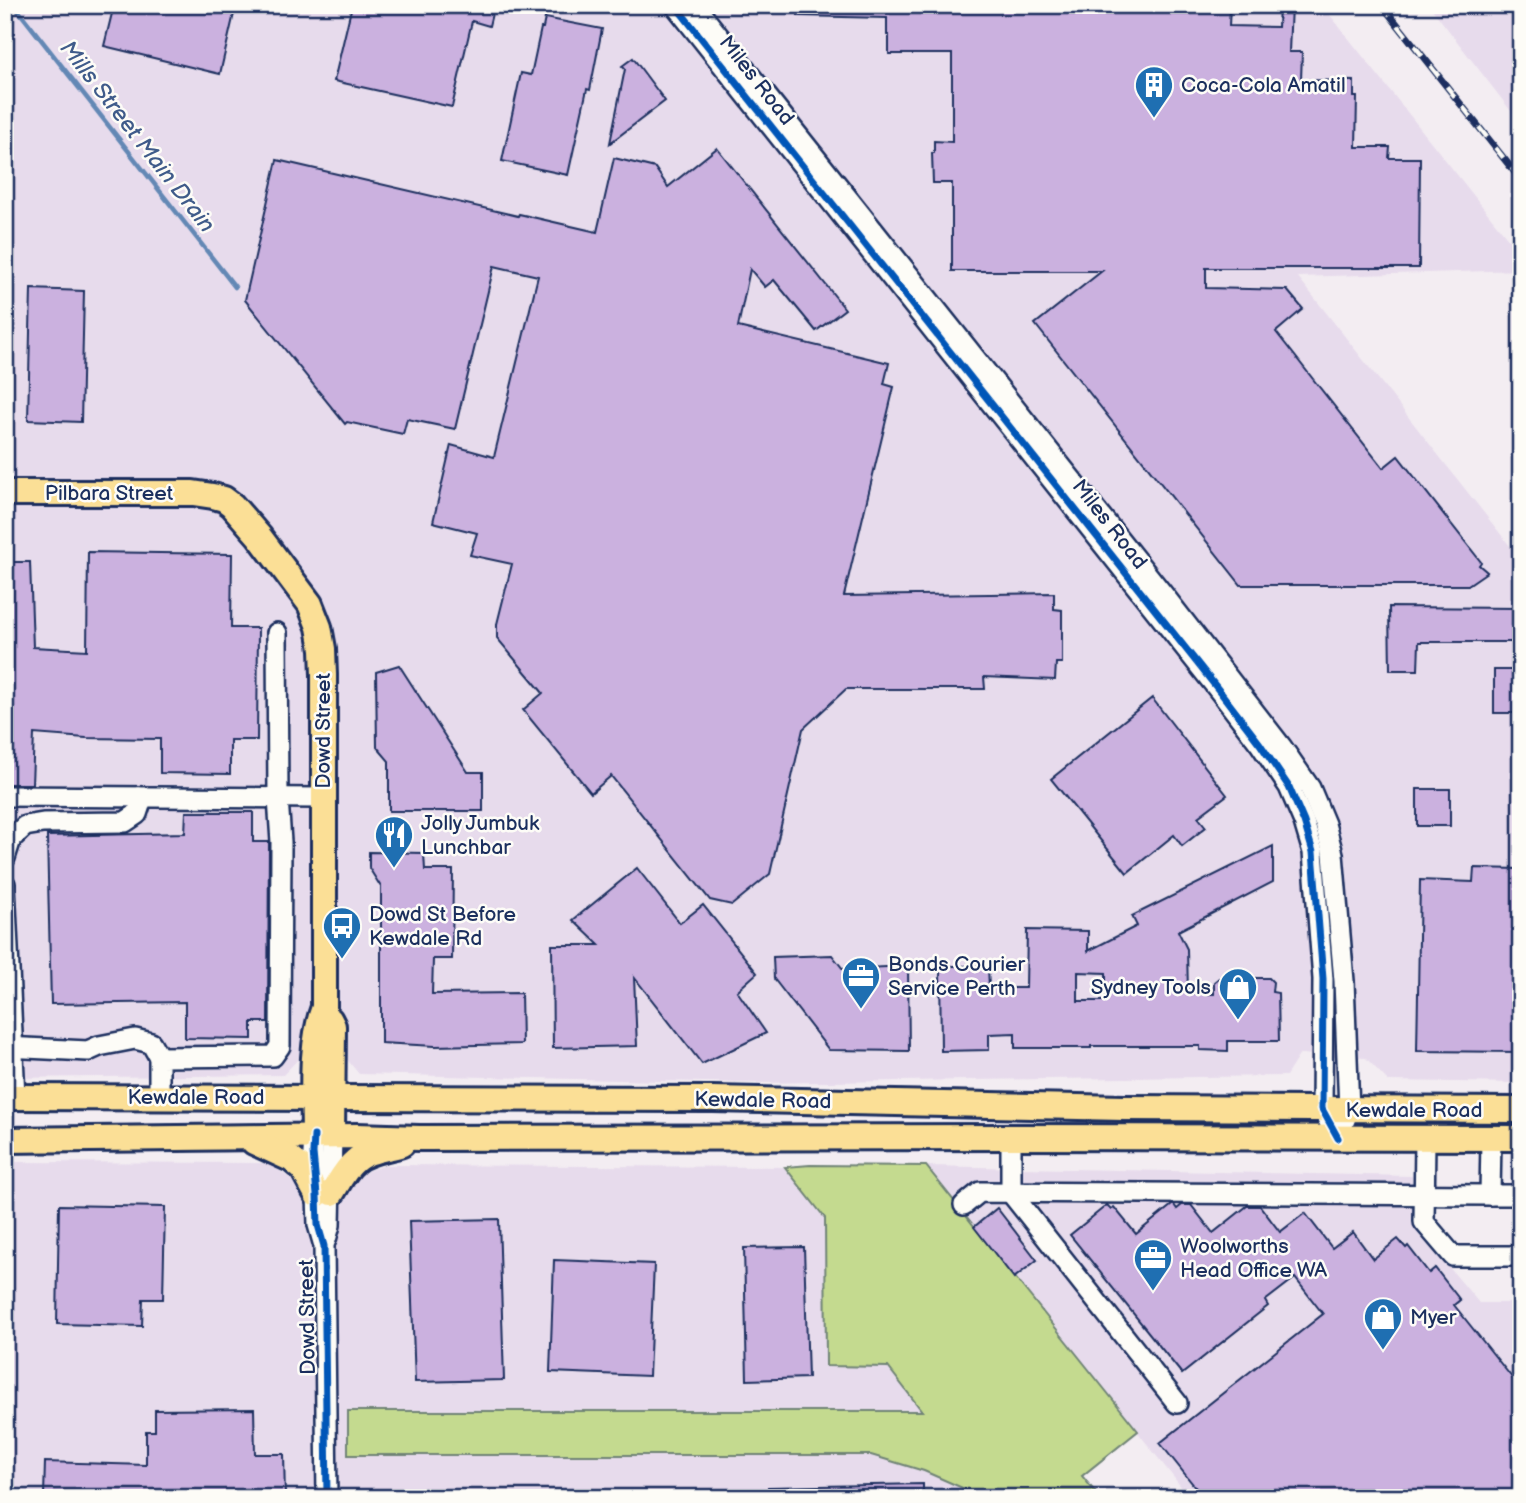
<svg xmlns="http://www.w3.org/2000/svg" width="1526" height="1503" font-family="'Balsamiq Sans',sans-serif">
<style>
.built{fill:#e7dbec}
.grass{fill:#c4da8f;stroke:#708476;stroke-width:2}
.lines{fill:none;stroke-linecap:round;stroke-linejoin:round}
.stream{stroke:#6388b5;stroke-width:4.5}
.building{fill:#cbb1df;stroke:#1b2f5e;stroke-width:2;fill-rule:evenodd}
.minor-casing{stroke:#1b2f5e;stroke-width:24}
.major-casing{stroke:#1b2f5e;stroke-width:30}
.minor{stroke:#fdfcf7;stroke-width:19}
.major{stroke:#fbdf96;stroke-width:24}
.rail-casing{stroke:#1b2f5e;stroke-width:7}
.rail{stroke:#fdfcf7;stroke-width:4.5;stroke-dasharray:13;stroke-linecap:butt}
.cycleway-casing{stroke:#fdfcf7;stroke-width:11}
.cycleway{stroke:#0057b8;stroke-width:7}
.labels{text-anchor:middle;stroke-width:5;stroke-linejoin:round;paint-order:stroke}
.street-label{font-size:21px;fill:#1b2f5e;stroke:#fdfcf7}
.poi-label{font-size:21px;fill:#1b2f5e;stroke:#fdfcf7;text-anchor:start}
.water-label{font-size:23px;font-style:italic;fill:#3f5b8a;stroke:#fdfcf7}
</style>
<rect width="100%" height="100%" fill="#f3edf2"/>
<filter id="ink" filterUnits="userSpaceOnUse"><feTurbulence type="fractalNoise" baseFrequency=".0143" numOctaves="2"/><feDisplacementMap in="SourceGraphic" scale="14" xChannelSelector="R" yChannelSelector="G"/><feConvolveMatrix kernelMatrix="1 2 1 2 8 2 1 2 1" color-interpolation-filters="sRGB"/></filter>
<g filter="url(#ink)">
<g class="built">
<path d="M5,5H1322L1521,255V270L1298,277L1521,560V1083L1388,1081L1366,1058L1300,1054L1286,1076L746,1083L359,1074L345,1057L303,1054L283,1075L5,1078Z"/>
<path d="M1429,5H1521V124Z"/>
<path d="M5,1162L265,1163L276,1168L302,1187L350,1186L367,1171L386,1165L785,1167L825,1218L826,1366L888,1367L923,1411H348V1455H871L924,1471L985,1498H5Z"/>
<path d="M926,1166L1412,1176L1413,1224L1479,1303H1521V1498H1190Z"/>
</g>
<path class="grass" d="M810,1165L926,1166L1138,1431L1082,1476L1100,1498H985L924,1471L871,1455H348V1411H922L888,1367L826,1366L825,1218L785,1167Z"/>
<g class="lines">
<path class="stream" d="M14,5L235,287"/>
</g>
<g class="building">
<path d="M114,5H236L220,74L104,46Z"/>
<path d="M352,5H494L489,26L472,21L452,107L334,81Z"/>
<path d="M798,5H1230L1229,26L1278,27L1279,5H1291L1289,52H1302L1301,80L1354,81V97H1357L1356,147H1390L1389,158H1420L1419,268H1206V288L1287,290L1303,309L1276,332L1383,468L1398,456L1481,562L1479,565L1487,572L1468,585H1241L1035,324L1102,271H952V183H933L932,153H934V141L952,142V54H889V35H887V18L798,16Z"/>
<path d="M545,18L602,29L590,90L587,89L568,175L502,161L521,73L531,75L541,28H543Z"/>
<path d="M633,58L665,101L610,143L625,69L622,66Z"/>
<path d="M717,148L845,309L816,331L774,280L765,287L750,269L738,327L889,363L884,384L894,387L844,596L1054,593V609L1062,610V663H1056L1055,680L984,677L985,689H846L803,729L770,874L732,905L710,900L611,776L591,793L523,710L543,693L497,638V624L512,564L470,555L477,533L433,522L451,445L494,457L538,276L494,266L455,429L407,419L403,434L347,422L345,424L245,300L277,160L518,216L519,214L597,232L614,158L655,168L668,187Z"/>
<path d="M31,289L84,291L81,422L28,420Z"/>
<path d="M88,552L232,554L231,628H258L257,740H230V774L160,773V739L86,738L34,734L32,784H5V562H30L33,647L87,650Z"/>
<path d="M1389,607L1521,608V642H1419L1418,670H1390Z"/>
<path d="M399,665L468,772H483V811H389V761L377,747L376,672Z"/>
<rect x="1494" y="670" width="27" height="43"/>
<path d="M1152,698L1227,795L1198,817L1206,827L1182,846L1174,835L1127,873L1051,779Z"/>
<rect x="1417" y="789" width="33" height="37"/>
<path d="M186,812H253V842H269L268,1022H252V1039L185,1038V1002L51,1004L47,836L185,833Z"/>
<path d="M1273,846V882L1178,931L1187,949L1188,993L1214,994V982L1219,978H1269L1273,982L1272,992L1278,993L1279,1041H1228V1051L1200,1050V1046H1091V1048H1015V1033L989,1034V1050L941,1051L940,966H988L989,988H1026L1027,930L1088,931V951L1137,926L1132,916ZM1078,972L1106,973V1001H1078Z"/>
<path d="M369,852L424,853L425,870H453L452,959H433L432,994L521,993L522,1044L435,1046L381,1043V887L369,868Z"/>
<path d="M637,868L680,923L703,905L757,973L737,991L766,1033L702,1064L634,977L637,1046L553,1048L552,945H599L573,920Z"/>
<path d="M1474,868L1521,869V1052L1417,1051L1420,880L1473,882Z"/>
<path d="M832,955L843,969L908,966L909,1051L829,1050L774,979L773,957Z"/>
<path d="M59,1205L165,1207L163,1299H143L142,1326L57,1324Z"/>
<path d="M1107,1205L1111,1209L1114,1207L1136,1234L1172,1205H1174L1177,1209L1182,1205H1191L1213,1233L1247,1206H1260L1280,1232L1305,1213L1332,1248L1353,1232L1373,1259L1398,1239L1406,1248L1408,1246L1429,1273L1435,1268L1460,1300L1454,1305L1521,1389V1498H1204L1160,1443L1323,1314L1295,1278L1265,1301L1268,1306L1182,1374L1070,1235Z"/>
<path d="M997,1208L1037,1260L1014,1278L974,1227Z"/>
<path d="M499,1219L504,1380L415,1382L409,1221Z"/>
<path d="M804,1247L808,1378L747,1380L744,1248Z"/>
<path d="M554,1260L654,1264L649,1376L550,1372Z"/>
<path d="M254,1409L255,1454H284L285,1498H102L44,1496L45,1462L146,1465V1431H155V1410Z"/>
<path d="M923,1484V1498H768V1487Z"/>
</g>
<g class="lines">
<g class="minor-casing">
<g id="minor">
<path d="M675,5L1221,693L1260,744L1289,787L1304,822L1313,852L1323,979L1322,1109L1338,1138"/>
<path d="M694,5L1166,598L1281,746L1310,788L1325,824L1333,854L1344,981L1349,1110L1344,1122"/>
<path d="M5,796L323,798"/>
<path d="M5,858L11,839L25,826L43,823L125,822L137,814L140,805L139,797"/>
<path d="M5,884L15,1097"/>
<path d="M5,1047L88,1051L99,1046L135,1039L151,1043L159,1057"/>
<path d="M159,1097V1057L273,1056L280,1046L281,842L278,798L277,633"/>
<path d="M314,1136L313,1153L317,1195L318,1225L324,1246L327,1498"/>
<path d="M1011,1137V1193L1177,1403"/>
<path d="M1425,1138L1424,1222L1453,1256H1521"/>
<path d="M1490,1195H1521"/>
<path d="M964,1205L980,1192L1490,1195L1491,1139"/>
<path d="M326,1240L330,1225L332,1136"/>
</g>
</g>
<g class="major-casing">
<g id="major">
<path d="M5,493H193L213,496L224,499L232,505L259,536L310,604L319,627L323,649L324,675V1007C309,1047 314,1094 314,1136"/>
<path d="M330,1020L333,1026L332,1136"/>
<path d="M5,1097L713,1099L1125,1108L1521,1110"/>
<path d="M5,1140L357,1136L419,1138L1011,1137L1521,1138"/>
<path d="M254,1142L291,1159L303,1169L317,1195"/>
<path d="M332,1193C339,1182 345,1169 355,1161C367,1150 387,1149 402,1144"/>
</g>
</g>
<use href="#minor" class="minor"/>
<use href="#major" class="major"/>
<g class="rail-casing">
<path id="rail" d="M1382,5L1521,180"/>
</g>
<use href="#rail" class="rail"/>
<g class="cycleway-casing">
<g id="cycleway">
<path d="M675,5L1221,693L1260,744L1289,787L1304,822L1313,852L1323,979L1322,1109L1338,1138"/>
<path d="M314,1136L313,1153L317,1195L318,1225L324,1246L327,1498"/>
</g>
</g>
<use href="#cycleway" class="cycleway"/>
</g>
</g>
<defs>
<g id="building-pin" transform="scale(2.0125)"><path d="M0 17L-7.5 6A9.5 9.5 0 1 1 7.5 6Z" fill="#1f6fb2" stroke="#fdfcf7"/><path d="M-4-6H4V6H1V3H-1V6H-4ZM-2.5-4.3h1.7v1.8h-1.7ZM.8-4.3h1.7v1.8H.8ZM-2.5-1h1.7V.8h-1.7ZM.8-1h1.7V.8H.8Z" fill="#fff"/></g>
<g id="restaurant-pin" transform="scale(2.0125)"><path d="M0 17L-7.5 6A9.5 9.5 0 1 1 7.5 6Z" fill="#1f6fb2" stroke="#fdfcf7"/><path d="M-5-6h1v4h1v-4h1v4h1v-4h1v5L-1.5 .5V6h-2V.5L-5-1ZM5-6V6H3V1.5H1.5Q1.5-4 5-6Z" fill="#fff"/></g>
<g id="bus-pin" transform="scale(2.0125)"><path d="M0 17L-7.5 6A9.5 9.5 0 1 1 7.5 6Z" fill="#1f6fb2" stroke="#fdfcf7"/><path d="M-5-6H5V4H4V6H2V4H-2V6H-4V4H-5ZM-3.5-4V0h7V-4ZM-3.5 1.2v1.5H-2V1.2ZM2 1.2v1.5H3.5V1.2Z" fill="#fff"/></g>
<g id="office-pin" transform="scale(2.0125)"><path d="M0 17L-7.5 6A9.5 9.5 0 1 1 7.5 6Z" fill="#1f6fb2" stroke="#fdfcf7"/><path d="M-6-3h4V-5.5h4V-3h4V5H-6ZM-1-4.5V-3h2v-1.5ZM-6 0V1H6V0Z" fill="#fff"/></g>
<g id="shop-pin" transform="scale(2.0125)"><path d="M0 17L-7.5 6A9.5 9.5 0 1 1 7.5 6Z" fill="#1f6fb2" stroke="#fdfcf7"/><path d="M-5-2.5h2.3a2.7 3.5 0 0 1 5.4 0H5L5.5 6h-11ZM-1.5-2.5h3a1.5 2.3 0 0 0-3 0Z" fill="#fff"/></g>
</defs>
<g fill-rule="evenodd">
<use href="#building-pin" x="1154" y="85"/>
<use href="#restaurant-pin" x="394" y="835"/>
<use href="#bus-pin" x="342" y="926"/>
<use href="#office-pin" x="861" y="976"/>
<use href="#shop-pin" x="1238" y="987"/>
<use href="#office-pin" x="1153" y="1258"/>
<use href="#shop-pin" x="1383" y="1317"/>
</g>
<g class="labels">
<g class="street-label">
<text transform="translate(757 80) rotate(52)" y="7">Miles Road</text>
<text x="109" y="500">Pilbara Street</text>
<text transform="translate(1110 524) rotate(52)" y="7">Miles Road</text>
<text transform="translate(323 731) rotate(-90)" y="7">Dowd Street</text>
<text x="196" y="1104">Kewdale Road</text>
<text transform="translate(763 1100) rotate(1)" y="7">Kewdale Road</text>
<text x="1414" y="1117">Kewdale Road</text>
<text transform="translate(307 1317) rotate(-91)" y="7">Dowd Street</text>
</g>
<g class="poi-label">
<text x="1181" y="92">Coca-Cola Amatil</text>
<text x="421" y="830">Jolly Jumbuk<tspan x="421" dy="24">Lunchbar</tspan></text>
<text x="369" y="921">Dowd St Before<tspan x="369" dy="24">Kewdale Rd</tspan></text>
<text x="888" y="971">Bonds Courier<tspan x="888" dy="24">Service Perth</tspan></text>
<text x="1211" y="994" text-anchor="end">Sydney Tools</text>
<text x="1180" y="1253">Woolworths<tspan x="1180" dy="24">Head Office WA</tspan></text>
<text x="1410" y="1324">Myer</text>
</g>
<g class="water-label">
<text transform="translate(138 136) rotate(52)" y="8">Mills Street Main Drain</text>
</g>
</g>
<rect width="1526" height="1503" fill="none" stroke="#fdfcf7" stroke-width="28"/>
<rect x="14" y="14" width="1498" height="1475" fill="none" stroke="#1b2f5e" stroke-width="2.5" filter="url(#ink)"/>
</svg>
